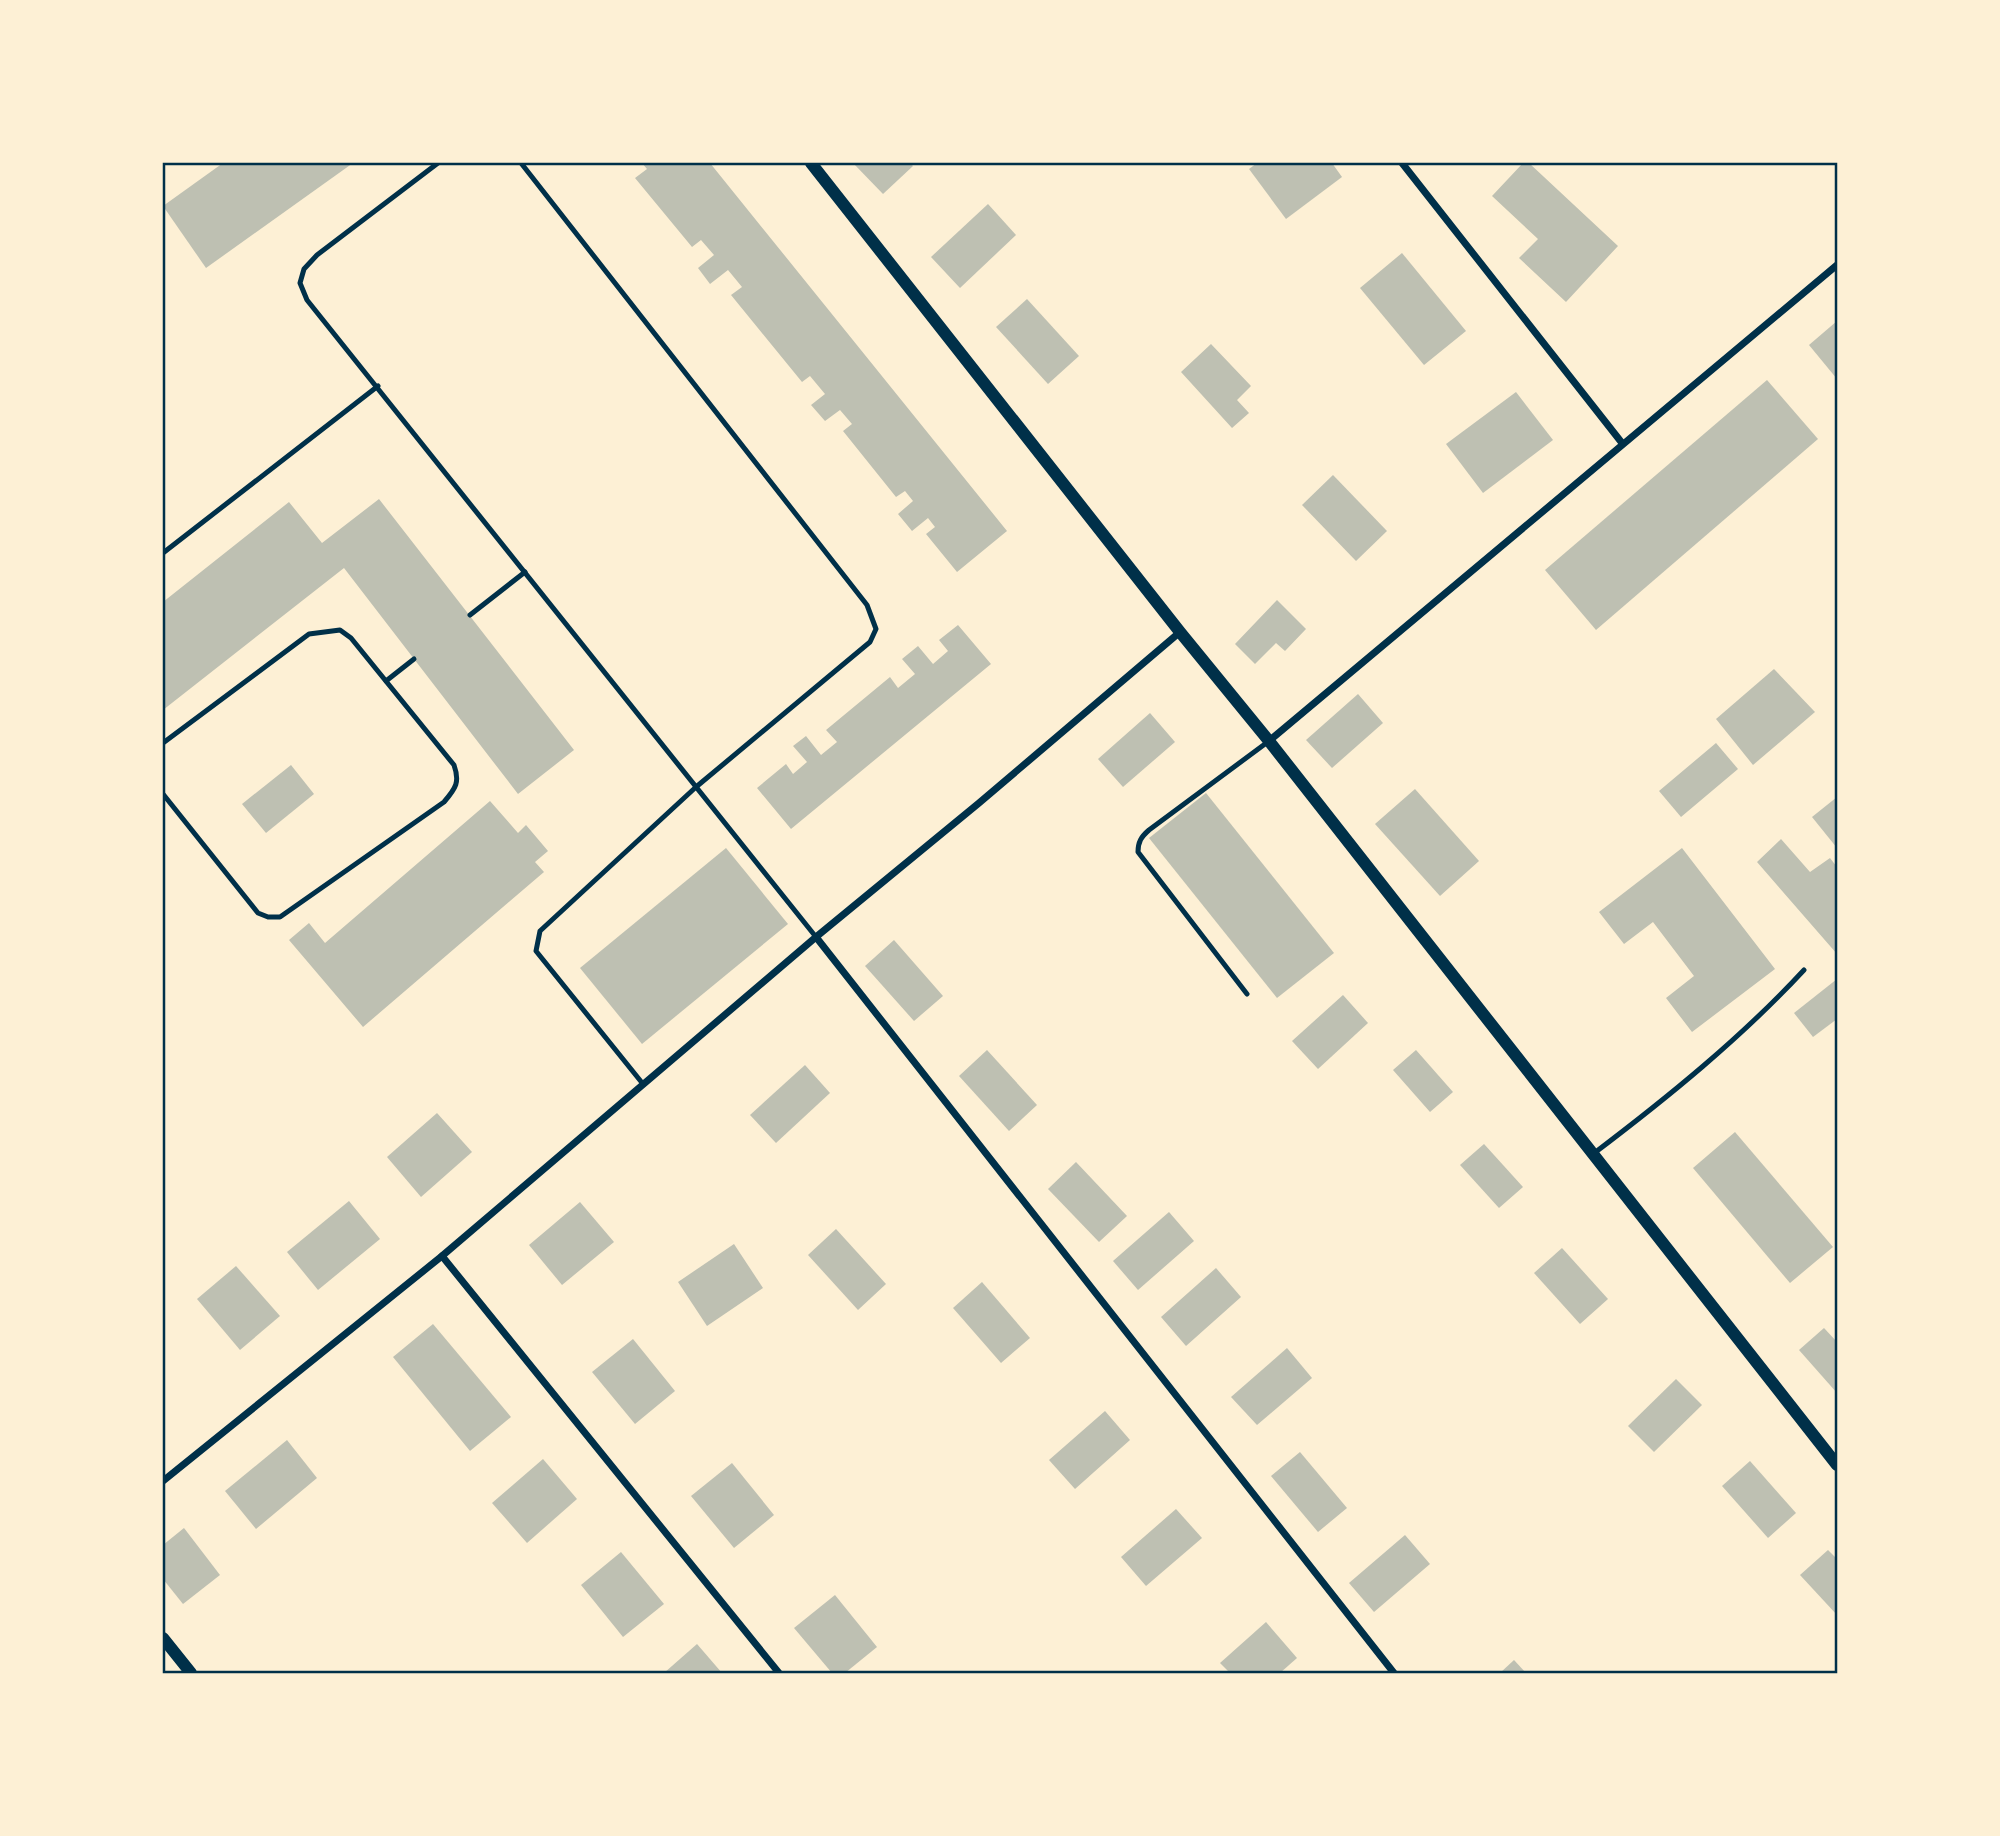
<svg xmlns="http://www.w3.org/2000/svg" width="2000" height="1836" font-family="'Fira Sans Condensed',sans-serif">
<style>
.building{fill:#bec0b2}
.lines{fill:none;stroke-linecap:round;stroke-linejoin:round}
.service{stroke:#003049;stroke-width:5}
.minor{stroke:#003049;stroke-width:7}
.tertiary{stroke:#003049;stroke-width:12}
.neatline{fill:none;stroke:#003049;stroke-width:2.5}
</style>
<rect width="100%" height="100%" fill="#fdf0d5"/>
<g class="building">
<path d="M223,163H353L206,268L163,206Z"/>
<path d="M642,163H710L1007,531L957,572L926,534L935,527L928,518L912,531L898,514L913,501L905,491L896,497L843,431L852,424L840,410L825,421L811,405L825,394L810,376L802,382L731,295L742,287L728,270L710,284L698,268L714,255L701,240L692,247L635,178L647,169Z"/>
<path d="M853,163H910L913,166L883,194Z"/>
<path d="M1257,163H1332L1342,177L1286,219L1249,169Z"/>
<path d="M1523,163H1529L1618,246L1566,302L1519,258L1538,239L1492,196Z"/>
<path d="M988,204L1016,235L960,288L931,257Z"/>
<path d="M1402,253L1466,331L1424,365L1360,288Z"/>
<path d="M1027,299L1079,356L1048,384L996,327Z"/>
<path d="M1837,321V379L1809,345Z"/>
<path d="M1211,344L1251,386L1237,400L1249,413L1232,428L1181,372Z"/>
<path d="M1767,380L1818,439L1596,630L1545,570Z"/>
<path d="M1516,392L1553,440L1483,493L1446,444Z"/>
<path d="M1333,475L1387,531L1356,561L1302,505Z"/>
<path d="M379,499L574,750L518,794L344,568L163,710V602L289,502L322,543Z"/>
<path d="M1277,600L1306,629L1285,651L1276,643L1255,664L1235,644Z"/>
<path d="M958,625L991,664L791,829L757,788L786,764L793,774L807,762L793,746L806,736L821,755L837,742L826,730L890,677L898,688L915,674L902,659L918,646L933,664L948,651L939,640Z"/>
<path d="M1774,669L1815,712L1753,765L1716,719Z"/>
<path d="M1358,694L1383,723L1332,768L1306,740Z"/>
<path d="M1150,713L1175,742L1123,787L1098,759Z"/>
<path d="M1716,743L1738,769L1681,817L1659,791Z"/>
<path d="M291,765L314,794L266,833L242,804Z"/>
<path d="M1415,789L1479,861L1440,896L1375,824Z"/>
<path d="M1206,793L1334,953L1277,998L1149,838Z"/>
<path d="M1837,797V848L1812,817Z"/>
<path d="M490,801L518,833L526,825L548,851L535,862L544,872L363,1027L289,940L309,923L325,943Z"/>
<path d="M1781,839L1810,872L1830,858L1837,867V954L1757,862Z"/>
<path d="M726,848L788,924L642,1044L580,968Z"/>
<path d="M1682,848L1775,969L1692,1032L1666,998L1694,976L1653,922L1624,944L1599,912Z"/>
<path d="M894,940L943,996L914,1021L865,966Z"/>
<path d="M1837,979V1019L1813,1037L1794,1013Z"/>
<path d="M1343,995L1368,1023L1318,1069L1292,1041Z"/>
<path d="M987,1050L1037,1105L1009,1131L959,1076Z"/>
<path d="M1416,1050L1453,1092L1430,1112L1393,1070Z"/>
<path d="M805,1065L830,1093L776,1143L750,1115Z"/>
<path d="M437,1113L472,1152L421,1197L387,1157Z"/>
<path d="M1735,1132L1833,1247L1790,1283L1693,1168Z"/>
<path d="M1484,1144L1523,1187L1499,1208L1460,1165Z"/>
<path d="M1076,1162L1127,1216L1099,1242L1048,1189Z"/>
<path d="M349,1201L380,1239L318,1290L287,1252Z"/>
<path d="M580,1202L614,1242L562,1285L529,1245Z"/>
<path d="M1169,1212L1194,1241L1138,1290L1113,1261Z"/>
<path d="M836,1229L886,1284L858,1310L808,1255Z"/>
<path d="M734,1244L763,1288L707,1326L678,1282Z"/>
<path d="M1562,1248L1608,1299L1580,1324L1534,1273Z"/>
<path d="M236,1266L280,1316L240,1350L197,1299Z"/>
<path d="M1216,1268L1241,1297L1186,1346L1161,1317Z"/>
<path d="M982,1282L1030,1338L1001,1363L953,1308Z"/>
<path d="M433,1324L511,1417L470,1451L393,1357Z"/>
<path d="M1824,1328L1837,1342V1393L1799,1350Z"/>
<path d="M633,1339L675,1391L635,1424L592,1372Z"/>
<path d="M1287,1348L1312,1378L1257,1425L1231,1397Z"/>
<path d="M1676,1379L1702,1405L1654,1452L1628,1426Z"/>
<path d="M1105,1411L1130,1440L1075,1489L1049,1460Z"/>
<path d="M287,1440L317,1478L256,1529L225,1491Z"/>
<path d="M1300,1452L1347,1508L1318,1532L1271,1476Z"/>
<path d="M543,1459L577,1499L527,1543L492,1503Z"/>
<path d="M1750,1461L1796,1513L1768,1538L1722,1486Z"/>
<path d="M732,1463L774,1515L734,1548L691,1496Z"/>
<path d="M1176,1509L1202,1538L1146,1586L1121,1557Z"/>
<path d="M184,1528L220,1575L183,1604L163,1579V1545Z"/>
<path d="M1405,1535L1430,1564L1374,1612L1349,1583Z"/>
<path d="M1828,1550L1837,1559V1615L1800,1575Z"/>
<path d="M621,1552L664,1604L623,1637L581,1585Z"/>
<path d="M835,1595L877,1647L845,1673H832L794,1628Z"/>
<path d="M1266,1622L1297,1658L1280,1673H1230L1220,1663Z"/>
<path d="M697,1644L722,1673H664Z"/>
<path d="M1514,1660L1526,1673H1500Z"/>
</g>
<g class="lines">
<g class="service">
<path d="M438,163L317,255L304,269L300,283L307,300L816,937"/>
<path d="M521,163L867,605L876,629L870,642L696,787L540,931L536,951L643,1084"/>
<path d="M163,553L378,386"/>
<path d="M470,615L525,572"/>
<path d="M386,681L414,659"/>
<path d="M163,743L309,634L340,630L351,638L454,765C460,782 456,788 444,802L280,917H268L258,913L163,794"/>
<path d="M1247,994L1138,852C1138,842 1141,837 1149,830L1269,741"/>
<path d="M1593,1154C1667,1098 1741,1038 1804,970"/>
</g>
<g class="minor">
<path d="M1402,163L1622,443"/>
<path d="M1269,741L1837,265"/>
<path d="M816,937L1394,1673"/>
<path d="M442,1256L779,1673"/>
<path d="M163,1481L442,1256L816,937L979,803L1180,632"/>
</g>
<g class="tertiary">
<path d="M811,163L1180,632L1269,741L1837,1465"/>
<path d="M163,1638L191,1673"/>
</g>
</g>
<rect width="2000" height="1836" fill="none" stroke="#fdf0d5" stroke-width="329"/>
<rect x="164" y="164" width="1672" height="1508" class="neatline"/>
</svg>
